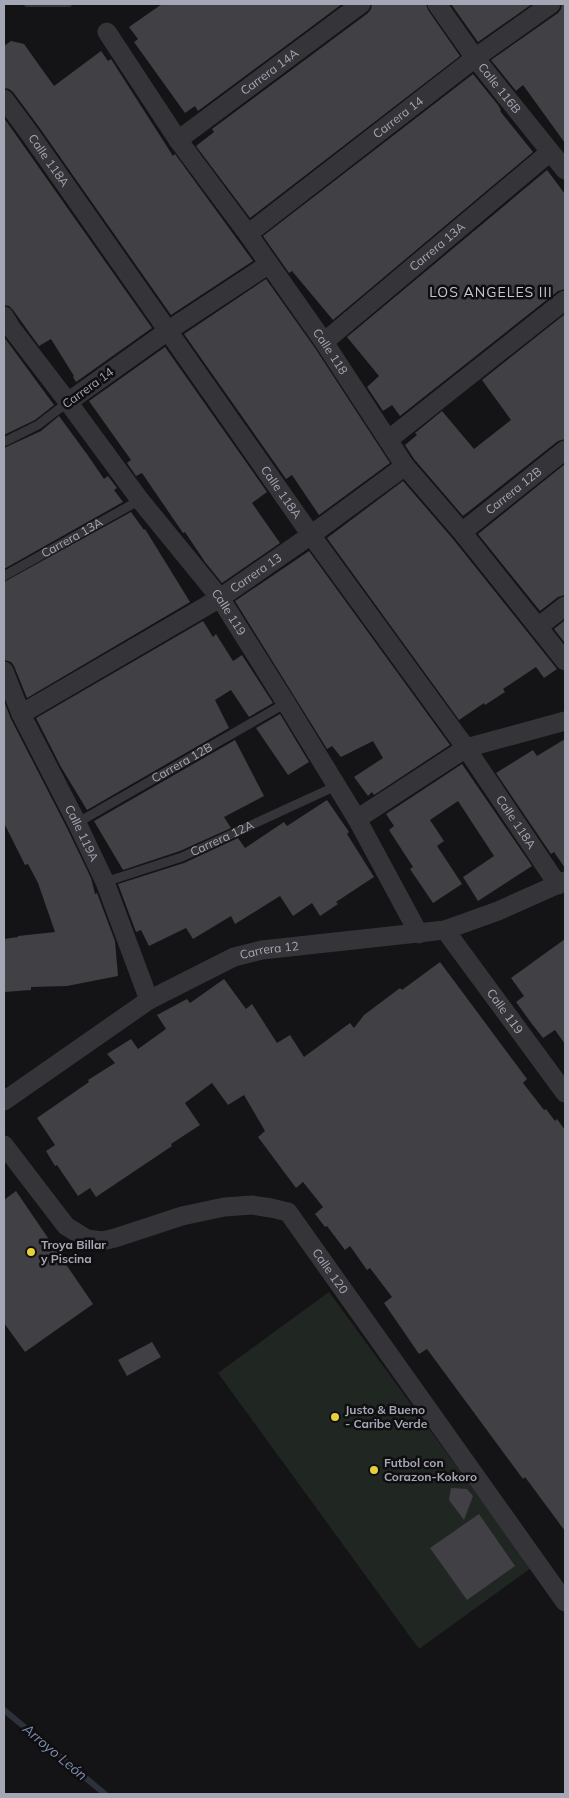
<svg xmlns="http://www.w3.org/2000/svg" width="569" height="1798" font-family="Mulish,sans-serif">
<style>
.green{fill:#202722}
.lines{fill:none;stroke-linecap:round;stroke-linejoin:round}
.stream{stroke:#2c313a;stroke-width:6}
.building{fill:#404045}
.service{stroke:#353439;stroke-width:9}
.minor{stroke:#353439;stroke-width:19}
.poi-dot{fill:#e6d13a;stroke:#0f0e10;stroke-width:2}
.labels{text-anchor:middle;stroke-width:5;stroke-linejoin:round;paint-order:stroke}
.street-label{font-size:12px;fill:#a6a7b4;stroke:#0f0e10}
.poi-label{font-size:12px;font-weight:bold;fill:#a6a7b4;stroke:#0f0e10;text-anchor:start}
.neighbourhood-label{font-size:14px;letter-spacing:1px;fill:#c6c7d1;stroke:#0f0e10}
.water-label{font-size:14px;font-style:italic;fill:#7e8dae;stroke:#0f0e10}
</style>
<rect width="100%" height="100%" fill="#141315"/>
<path class="green" d="M329,1292L531,1568L419,1649L218,1373Z"/>
<g class="lines">
<g class="stream">
<path d="M27,4H69"/>
<path d="M4,1710L105,1794"/>
</g>
</g>
<g class="building">
<path d="M162,4H342L198,111L195,106L185,113L134,42L138,39L129,27Z"/>
<path d="M372,4H426L428,10L460,56L250,218L196,146L214,132L212,129L368,13L371,9Z"/>
<path d="M451,4H532L478,42Z"/>
<path d="M562,4H565V143L523,85L516,91L491,60L558,13L561,9Z"/>
<path d="M11,41L24,44L54,86L101,51L108,61L111,59L173,156L175,154L253,261L171,315L39,127L13,92L9,89L4,88V46Z"/>
<path d="M473,74L498,105L501,110L500,111L533,152L333,320L292,271L289,273L263,236Z"/>
<path d="M4,118L152,328L76,382L73,377L74,376L51,339L39,346L13,310L9,306L4,305Z"/>
<path d="M547,170L565,194V289L558,291L400,416L392,405L383,411L367,387L379,376L347,337Z"/>
<path d="M266,279L315,348L390,463L319,515L292,475L286,479L184,334Z"/>
<path d="M565,314V439L558,441L463,516L414,459L405,445L417,435L415,433L442,411L474,449L511,420L482,380Z"/>
<path d="M4,337L54,405L35,420L4,435Z"/>
<path d="M165,347L267,492L252,503L280,543L222,583L205,562L185,532L183,533L142,473L136,476L127,463L131,460L89,401Z"/>
<path d="M59,416L89,457L104,479L108,476L117,488L114,490L123,502L4,569V448L41,431Z"/>
<path d="M565,464V595L558,597L540,611L478,534Z"/>
<path d="M403,481L453,539L557,669L544,678L536,667L503,689L505,692L485,705L484,703L459,720L327,538Z"/>
<path d="M131,512L144,530L145,529L190,602L27,698L14,666L11,662L4,660V582Z"/>
<path d="M309,551L450,745L374,795L372,792L368,796L354,777L383,758L373,741L341,757L332,746L327,749L235,601Z"/>
<path d="M565,620V643L554,629Z"/>
<path d="M203,621L213,637L216,634L233,661L242,655L273,703L249,717L231,690L215,700L229,728L87,810L61,767L36,718Z"/>
<path d="M4,701L11,719L67,828L91,878L95,894L97,893L115,941L118,976L67,986L31,987V990L4,992V939L18,937V936L55,932L38,883L28,864L25,865L4,823Z"/>
<path d="M280,714L309,762L288,775L256,728Z"/>
<path d="M565,739V868L554,852L551,854L496,773L533,750L537,756Z"/>
<path d="M235,740L264,796L224,817L231,828L180,851L123,870L94,821Z"/>
<path d="M462,764L532,866L478,901L463,877L494,856L458,801L430,820L444,841L437,846L462,884L433,903L410,869L413,867L389,830L394,826L386,814Z"/>
<path d="M327,800L349,832L347,834L374,877L336,902L338,904L320,916L312,903L293,916L280,896L235,924L231,916L193,939L186,928L149,946L141,930L136,932L118,884L184,863L238,838L245,848L284,822L287,826Z"/>
<path d="M565,939V1044L555,1030L543,1038L532,1024L516,1002L524,996L511,978Z"/>
<path d="M440,962L527,1079L523,1083L544,1110L546,1109L555,1121L557,1119L565,1130V1531L525,1477L523,1479L427,1349L419,1354L384,1303L392,1297L370,1268L367,1270L350,1246L345,1250L327,1226L325,1227L315,1214L323,1207L303,1182L296,1188L258,1137L265,1131L244,1095L228,1105L212,1083L185,1103L200,1125L171,1144L172,1146L96,1197L90,1188L78,1196L57,1165L55,1166L46,1151L55,1145L37,1118L89,1082L88,1080L115,1063L107,1054L131,1039L138,1049L166,1029L157,1015L187,999L190,1003L224,979L246,1009L252,1004L277,1043L290,1035L304,1057L350,1023L354,1028L364,1015L400,988L402,990Z"/>
<path d="M16,1191L93,1304L25,1352L4,1323V1200Z"/>
<path d="M152,1342L161,1357L127,1376L118,1360Z"/>
<path d="M451,1488L467,1489L473,1496L464,1520L449,1500Z"/>
<path d="M479,1514L515,1566L467,1600L430,1548Z"/>
</g>
<g class="lines">
<g class="service">
<path d="M4,442L38,425L68,402"/>
<path id="s1" d="M4,576L140,500"/>
<path id="s2" d="M77,823L286,703"/>
<path id="s3" d="M105,882L182,857L336,786"/>
</g>
<g class="minor">
<path id="s4" d="M437,4L475,58L565,170"/>
<path id="s5" d="M107,32L178,140L248,234L324,342L405,466L462,532L565,661"/>
<path id="s6" d="M4,99L30,134L311,535L466,748L558,885"/>
<path id="s7" d="M178,140L361,4"/>
<path id="s8" d="M248,234L475,58L551,4"/>
<path id="s9" d="M4,316L12,329L68,402L140,500L220,598L286,703L357,819L419,934"/>
<path id="s10" d="M324,342L550,152"/>
<path d="M68,402L169,330L269,264"/>
<path d="M388,440L565,300"/>
<path id="s11" d="M462,532L565,450"/>
<path d="M538,627L565,606"/>
<path id="s12" d="M4,671L21,714L77,823L105,882L149,1000"/>
<path id="s13" d="M21,714L220,598L311,535L405,466"/>
<path d="M357,819L466,748L565,721"/>
<path id="s14" d="M445,930L565,1093"/>
<path id="s15" d="M4,1101L149,1000L234,957L262,950L445,930L498,911L565,881"/>
<path id="s16" d="M4,1145L66,1226L87,1239L102,1241L115,1238L182,1216L224,1207L252,1205L271,1208L288,1212L565,1602"/>
</g>
</g>
<g class="poi-dot">
<circle cx="31" cy="1252" r="5"/>
<circle cx="335" cy="1417" r="5"/>
<circle cx="374" cy="1470" r="5"/>
</g>
<g class="labels">
<g class="street-label">
<text dy="4" stroke="none"><textPath href="#s7" startOffset="114">Carrera 14A</textPath></text>
<text dy="4" stroke="none"><textPath href="#s4" startOffset="105">Calle 116B</textPath></text>
<text dy="4" stroke="none"><textPath href="#s8" startOffset="190">Carrera 14</textPath></text>
<text dy="4" stroke="none"><textPath href="#s6" startOffset="76">Calle 118A</textPath></text>
<text dy="4" stroke="none"><textPath href="#s10" startOffset="148">Carrera 13A</textPath></text>
<text dy="4" stroke="none"><textPath href="#s5" startOffset="390">Calle 118</textPath></text>
<text transform="translate(88 388) rotate(-36)" y="4">Carrera 14</text>
<text dy="4" stroke="none"><textPath href="#s11" startOffset="66">Carrera 12B</textPath></text>
<text dy="4" stroke="none"><textPath href="#s6" startOffset="481">Calle 118A</textPath></text>
<text dy="4" stroke="none"><textPath href="#s1" startOffset="78">Carrera 13A</textPath></text>
<text dy="4" stroke="none"><textPath href="#s13" startOffset="274">Carrera 13</textPath></text>
<text dy="4" stroke="none"><textPath href="#s9" startOffset="372">Calle 119</textPath></text>
<text dy="4" stroke="none"><textPath href="#s2" startOffset="121">Carrera 12B</textPath></text>
<text dy="4" stroke="none"><textPath href="#s6" startOffset="886">Calle 118A</textPath></text>
<text dy="4" stroke="none"><textPath href="#s12" startOffset="180">Calle 119A</textPath></text>
<text dy="4" stroke="none"><textPath href="#s3" startOffset="125">Carrera 12A</textPath></text>
<text dy="4" stroke="none"><textPath href="#s15" startOffset="308">Carrera 12</textPath></text>
<text dy="4" stroke="none"><textPath href="#s14" startOffset="101">Calle 119</textPath></text>
<text dy="4" stroke="none"><textPath href="#s16" startOffset="406">Calle 120</textPath></text>
</g>
<g class="poi-label">
<text x="41" y="1249">Troya Billar<tspan x="41" dy="14">y Piscina</tspan></text>
<text x="345" y="1414">Justo &amp; Bueno<tspan x="345" dy="14">- Caribe Verde</tspan></text>
<text x="384" y="1467">Futbol con<tspan x="384" dy="14">Corazon-Kokoro</tspan></text>
</g>
<g class="neighbourhood-label">
<text x="491" y="297">LOS ANGELES III</text>
</g>
<g class="water-label">
<text transform="translate(55 1752) rotate(40)" y="5">Arroyo León</text>
</g>
</g>
<rect width="569" height="1798" fill="none" stroke="#a6a7b4" stroke-width="10"/>
</svg>
